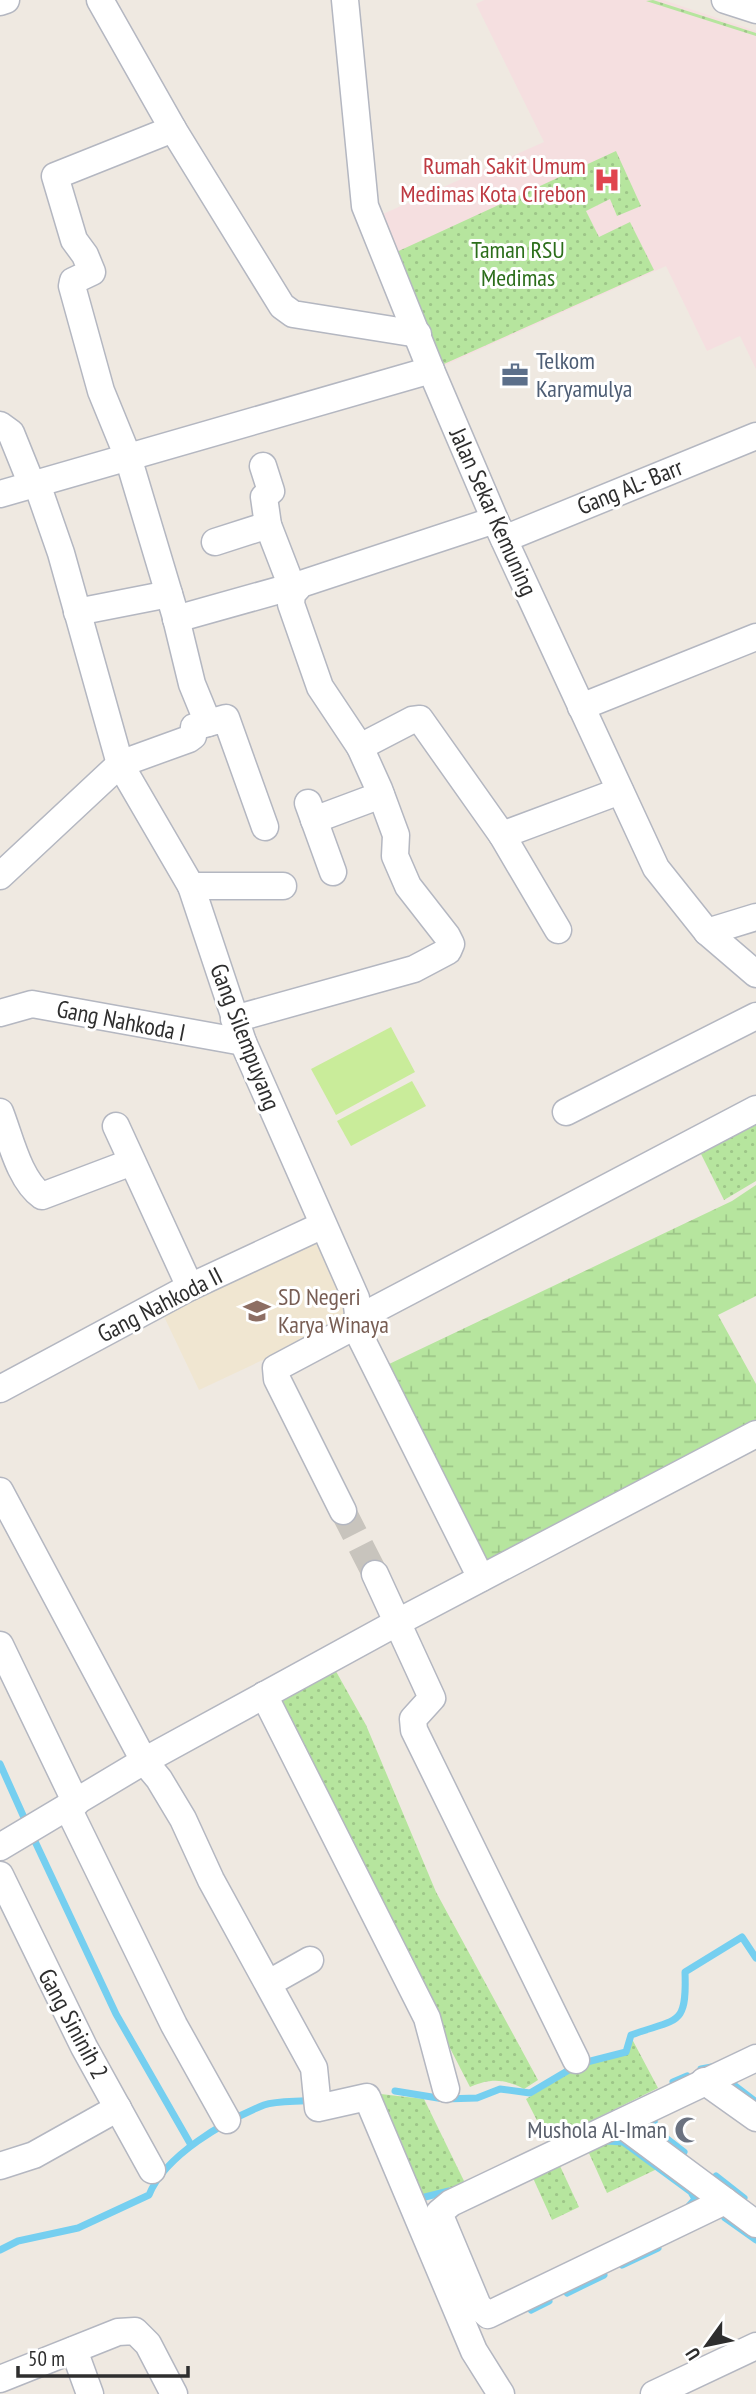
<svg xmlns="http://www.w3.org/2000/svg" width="756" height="2394" font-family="'PT Sans Narrow',sans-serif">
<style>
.education{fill:#f0e6d1}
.medical{fill:#f5dfe0}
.green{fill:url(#green-dots)}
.wetland{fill:url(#wetland-marsh)}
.pitch{fill:#c9ec9a}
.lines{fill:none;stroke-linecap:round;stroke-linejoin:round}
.stream{stroke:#75cff0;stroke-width:7}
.minor-tunnel{stroke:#c8c4bd;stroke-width:26;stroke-dasharray:26 13;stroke-linecap:butt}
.minor-casing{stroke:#b4b7c1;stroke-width:29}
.minor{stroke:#fff;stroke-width:26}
.labels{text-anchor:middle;stroke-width:6;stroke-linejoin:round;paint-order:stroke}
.health-label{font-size:24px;fill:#be3a42;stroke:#fff;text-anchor:end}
.park-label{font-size:24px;fill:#2c6e1b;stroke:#fff}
.service-label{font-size:24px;fill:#4e5e75;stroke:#fff;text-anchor:start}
.street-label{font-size:24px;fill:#2e2e2e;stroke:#fff}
.education-label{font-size:24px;fill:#785e54;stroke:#fff;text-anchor:start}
.worship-label{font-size:24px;fill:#5b616d;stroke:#fff;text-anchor:end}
</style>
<defs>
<pattern id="green-dots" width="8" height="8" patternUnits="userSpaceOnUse" patternTransform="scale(1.75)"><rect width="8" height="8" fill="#b6e59e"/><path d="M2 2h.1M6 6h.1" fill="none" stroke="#9dc588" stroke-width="1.8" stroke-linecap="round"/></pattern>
<pattern id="wetland-marsh" width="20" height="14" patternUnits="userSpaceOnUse" patternTransform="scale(1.75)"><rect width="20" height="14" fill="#b6e59e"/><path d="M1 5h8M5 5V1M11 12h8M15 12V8" fill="none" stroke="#9dc588"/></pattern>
</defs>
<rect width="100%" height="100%" fill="#efe9e1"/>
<path class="education" d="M316,1233L356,1316L199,1390L159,1306Z"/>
<path class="medical" d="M484,0H663L756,31V369L740,336L707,351L666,266L434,370L374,218L544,142L476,4Z"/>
<g class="green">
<path d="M653,0L756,33V36L646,1Z"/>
<path d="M616,151L641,206L617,216L610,199L586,211L599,237L630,222L654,270L435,368L390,255Z"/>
<path d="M756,1124V1181L724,1200L701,1154Z"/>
<path d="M333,1666L366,1725L436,1892L538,2080L524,2089C504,2079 491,2078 470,2087L271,1700Z"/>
<path d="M632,2039L658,2088L548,2142L526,2099L579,2067L628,2054Z"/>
<path d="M372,2093L424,2099L465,2183L417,2198Z"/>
<path d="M607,2142L622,2143L657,2169L607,2193L588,2151Z"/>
<path d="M560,2166L579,2207L552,2220L533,2178Z"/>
</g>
<path class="wetland" d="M756,1185V1296L718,1315L756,1384V1421L484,1568L387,1365L732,1201Z"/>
<g class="pitch">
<path d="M391,1027L415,1072L336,1115L311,1069Z"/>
<path d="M412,1081L426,1106L351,1146L337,1121Z"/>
</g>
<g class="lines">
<g class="stream">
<path d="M0,1764L26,1822"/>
<path d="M32,1835L116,2014L191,2145"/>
<path d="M701,2069L717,2066"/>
<path d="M735,2080L730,2082L756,2102"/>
<path d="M673,2082L687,2076"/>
<path d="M395,2091L444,2099L477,2098L500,2089L530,2093L579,2064L626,2052L631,2035C678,2018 687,2027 685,1972L742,1937L756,1958"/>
<path d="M655,2117L653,2128L684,2152"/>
<path d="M607,2141L623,2142L691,2192L695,2199L687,2208"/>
<path d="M716,2176L744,2198"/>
<path d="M417,2199L449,2191"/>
<path d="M725,2218L756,2240"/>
<path d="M0,2250L18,2241L78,2228L149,2195C165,2155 225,2121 264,2105C277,2100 298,2102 313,2100"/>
<path d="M622,2265L658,2248"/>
<path d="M567,2293L604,2275"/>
<path d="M531,2310L549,2301"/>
</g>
<path class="minor-tunnel" d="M343,1511L375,1574"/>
<g class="minor-casing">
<g id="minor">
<path d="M100,0L173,129L282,306L293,314L418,334"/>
<path d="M345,0L365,206L431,370L495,520L656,868L707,932L756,974"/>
<path d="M725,0L756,10"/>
<path d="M0,2L6,0"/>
<path d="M173,129L55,176L74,240L85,255L92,272L73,281L72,286L101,391L128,457L175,614L192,684L208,723"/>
<path d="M0,425L11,433L32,485"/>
<path d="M263,466L271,491L264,497L268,525L292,587"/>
<path d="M37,484L61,553L120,764L191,886L243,1042L356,1298L358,1314L355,1326L481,1578"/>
<path d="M0,494L431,370"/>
<path d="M504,539L756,436"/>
<path d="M215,542L268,525"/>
<path d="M77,612L169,594"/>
<path d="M176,619L301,584"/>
<path d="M581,707L756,637"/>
<path d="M360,747L412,720L420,719L502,835"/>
<path d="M308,803L333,872"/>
<path d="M314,820L381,795"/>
<path d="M0,876L120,764L189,739L193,736L194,727L226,718L265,827"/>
<path d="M191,886H283"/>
<path d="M558,930L502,835L620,791"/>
<path d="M707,932L756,917"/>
<path d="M0,1013L32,1004L243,1042"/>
<path d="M234,1019L414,969L448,951L451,944L447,936L408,886L395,856L396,835L379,789L360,747L320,687L291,604L292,594L301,584L495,520"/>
<path d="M0,1112C10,1137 19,1180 42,1196L132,1162"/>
<path d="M566,1112L756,1016"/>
<path d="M116,1126L190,1287"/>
<path d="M0,1389L190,1287L323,1225"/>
<path d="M0,1491L144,1761L159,1779L183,1819L211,1880L314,2068L318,2108L367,2097L474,2351L501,2394"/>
<path d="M343,1511L277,1379L276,1368L355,1326L370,1312L756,1109"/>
<path d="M375,1574L432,1698L413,1719L414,1730L576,2060"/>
<path d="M0,1645L76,1803"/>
<path d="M264,1695L427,2018L446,2089"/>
<path d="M68,1808L174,2025L227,2120"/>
<path d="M0,1847L144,1761L398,1622L756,1434"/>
<path d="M0,1875L84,2047L152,2170"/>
<path d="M269,1983L310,1960"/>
<path d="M704,2081L756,2118"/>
<path d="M620,2123L756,2224"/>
<path d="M0,2166L34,2155L118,2108"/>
<path d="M725,2201L488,2315L478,2306L439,2213L451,2203L756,2058"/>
<path d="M74,2350L90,2394"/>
<path d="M0,2379L118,2332L135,2331L148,2344L174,2394"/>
<path d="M654,2394L756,2346"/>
</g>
</g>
<use href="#minor" class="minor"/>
</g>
<defs>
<g id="hospital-bare" transform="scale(2.1)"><path d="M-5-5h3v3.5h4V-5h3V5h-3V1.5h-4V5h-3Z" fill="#e0444e" stroke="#fff" stroke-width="2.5" paint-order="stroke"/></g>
<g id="office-bare" transform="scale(2.1)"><path d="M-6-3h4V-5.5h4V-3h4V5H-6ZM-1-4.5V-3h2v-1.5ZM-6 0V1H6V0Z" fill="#5c6f8a" stroke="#fff" stroke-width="2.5" paint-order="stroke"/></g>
<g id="school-bare" transform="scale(2.1)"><path d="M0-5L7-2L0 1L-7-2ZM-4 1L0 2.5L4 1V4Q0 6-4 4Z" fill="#8d6e63" stroke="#fff" stroke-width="2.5" paint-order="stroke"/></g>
<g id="mosque-bare" transform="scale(2.1)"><path d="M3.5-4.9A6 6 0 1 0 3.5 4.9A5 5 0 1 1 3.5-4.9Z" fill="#6b7280" stroke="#fff" stroke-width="2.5" paint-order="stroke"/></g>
</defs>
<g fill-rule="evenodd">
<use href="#hospital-bare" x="607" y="180"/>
<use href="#office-bare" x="515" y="375"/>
<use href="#school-bare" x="257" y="1311"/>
<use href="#mosque-bare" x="688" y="2130"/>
</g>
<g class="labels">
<g class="health-label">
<text x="586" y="174">Rumah Sakit Umum<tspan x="586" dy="28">Medimas Kota Cirebon</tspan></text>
</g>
<g class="park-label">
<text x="518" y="258">Taman RSU<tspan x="518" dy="28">Medimas</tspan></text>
</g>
<g class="service-label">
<text x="536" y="369">Telkom<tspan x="536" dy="28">Karyamulya</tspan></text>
</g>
<g class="street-label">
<text transform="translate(630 487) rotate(-22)" y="8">Gang AL- Barr</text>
<text transform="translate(493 512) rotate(66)" y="8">Jalan Sekar Kemuning</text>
<text transform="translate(121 1021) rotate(11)" y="8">Gang Nahkoda I</text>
<text transform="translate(245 1037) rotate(69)" y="8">Gang Silempuyang</text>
<text transform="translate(160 1305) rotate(-27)" y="8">Gang Nahkoda II</text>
<text transform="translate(73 2024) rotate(62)" y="8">Gang Sininih 2</text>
</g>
<g class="education-label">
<text x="278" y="1305">SD Negeri<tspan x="278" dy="28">Karya Winaya</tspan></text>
</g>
<g class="worship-label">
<text x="667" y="2138">Mushola Al-Iman</text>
</g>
</g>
<g transform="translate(707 2345) rotate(237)" stroke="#ffffff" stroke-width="5" paint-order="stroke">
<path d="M0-5L12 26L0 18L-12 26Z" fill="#2e2e2e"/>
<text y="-10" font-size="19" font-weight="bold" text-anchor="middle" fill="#2e2e2e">U</text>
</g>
<path d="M18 2366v10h170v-10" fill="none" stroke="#2e2e2e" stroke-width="3.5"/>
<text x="28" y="2366" font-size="21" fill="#2e2e2e" stroke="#ffffff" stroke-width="5" paint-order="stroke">50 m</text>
</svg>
